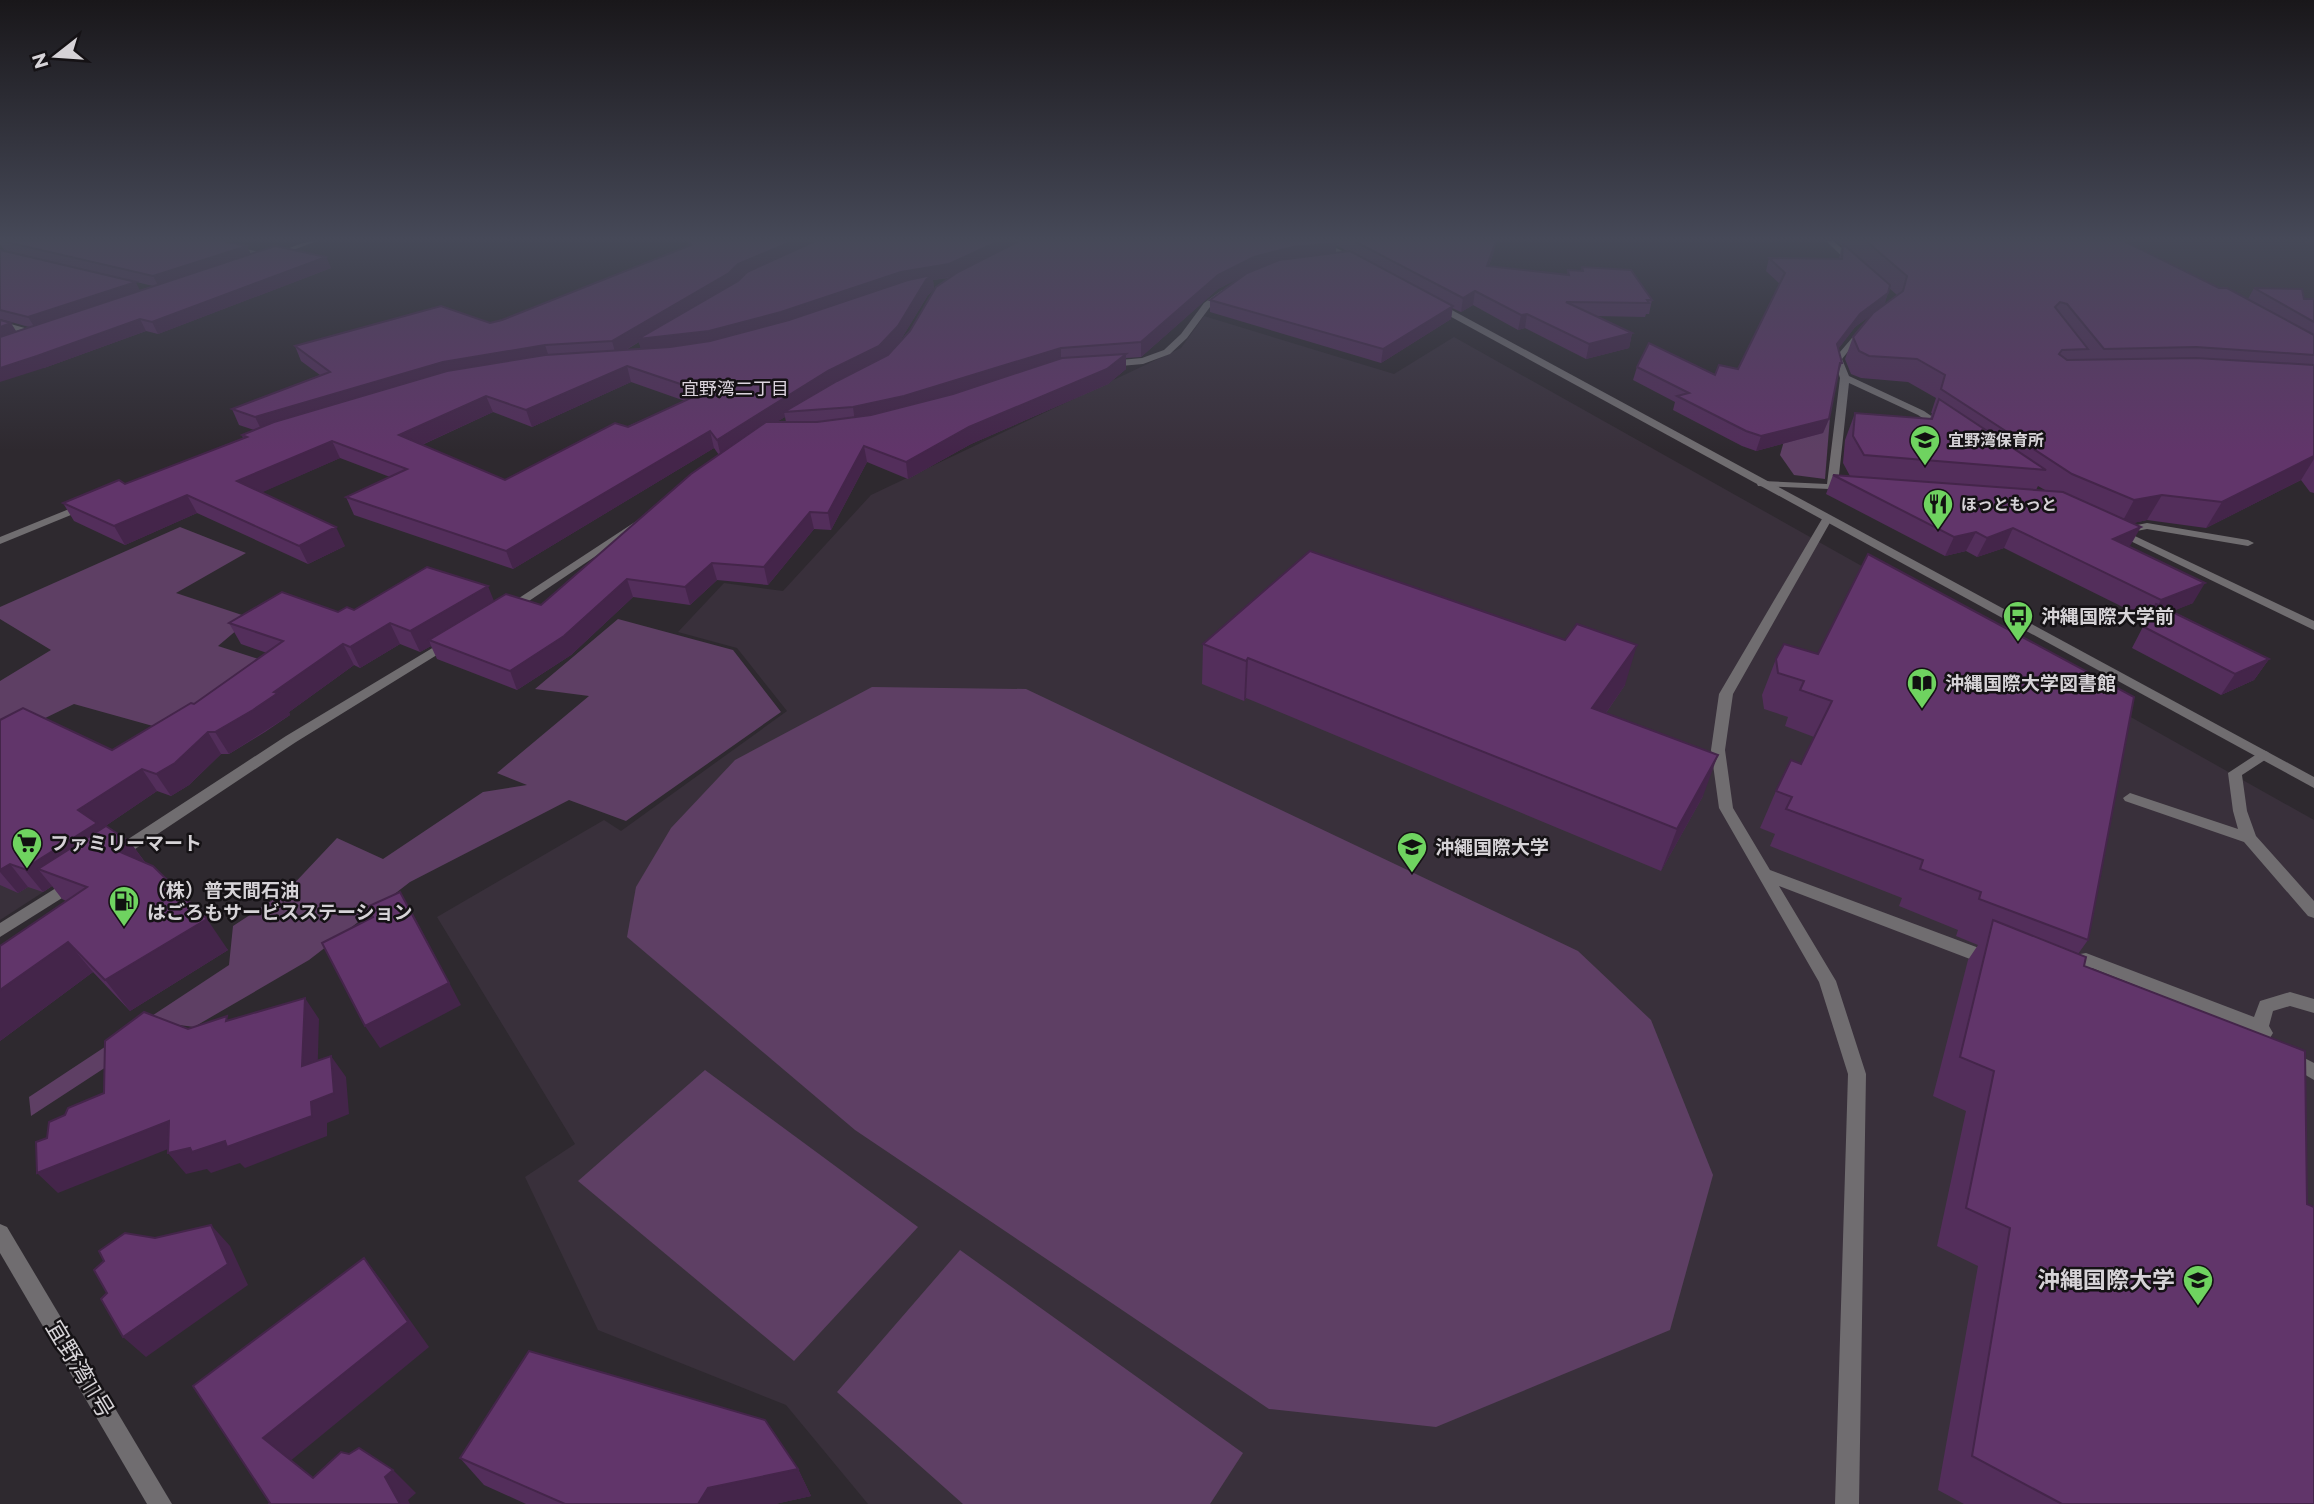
<svg xmlns="http://www.w3.org/2000/svg" width="2314" height="1504" font-family="Montserrat,'Noto Sans JP',sans-serif">
<style>
.built{fill:#39303b}
.green{fill:#5e3f64}
.lines{fill:none;stroke-linecap:round;stroke-linejoin:round}
.service{fill:#706d70;fill-rule:evenodd}
.minor{fill:#706d70;fill-rule:evenodd}
.tertiary{fill:#706d70;fill-rule:evenodd}
.wall{fill:#532e5b;fill-rule:evenodd}
.shaded-wall{fill:#44254a}
.building{fill:#61356a;stroke:#44254a;stroke-width:2;fill-rule:evenodd}
.labels{text-anchor:middle;stroke-width:5;stroke-linejoin:round;paint-order:stroke}
.far-poi-label{font-size:16px;font-weight:bold;fill:#d6d3d7;stroke:#151215;text-anchor:start}
.far-neighbourhood-label{font-size:18px;fill:#dbd4dd;stroke:#151215}
.poi-label{font-size:19px;font-weight:bold;fill:#d6d3d7;stroke:#151215;text-anchor:start}
.near-poi-label{font-size:23px;font-weight:bold;fill:#d6d3d7;stroke:#151215;text-anchor:end}
.near-street-label{font-size:23px;fill:#d6d3d7;stroke:#151215}
</style>
<rect width="100%" height="100%" fill="#2e292f"/>
<g class="built">
<path d="M2126,241H2314V353L2219,293Z"/>
<path d="M1204,316L1394,374L1454,337L2314,820V1504H868L786,1405L598,1330L525,1177L575,1144L437,917L604,820L621,831L787,711L737,648L678,632L724,583L783,591L871,495L1181,348Z"/>
<path d="M0,817L82,867L0,920Z"/>
</g>
<g class="green">
<path d="M1792,413L1830,417L1825,479L1794,475L1780,455Z"/>
<path d="M180,527L246,553L176,593L251,618L218,646L280,666L178,733L74,704L0,740V681L51,650L0,619V607Z"/>
<path d="M618,619L733,650L781,712L626,821L569,800L410,882L309,960L194,1027L172,1024L31,1116L29,1097L229,965L233,926L288,890L337,838L383,859L483,792L527,785L497,773L589,696L535,689Z"/>
<path d="M872,687L1026,689L1578,951L1651,1020L1713,1175L1670,1330L1436,1427L1269,1409L855,1130L627,937L636,887L671,828L735,760Z"/>
<path d="M705,1070L918,1227L794,1361L578,1181Z"/>
<path d="M960,1250L1243,1453L1210,1504H963L837,1392Z"/>
</g>
<g class="lines">
<g class="service">
<path d="M1827,516L1832,519L1733,694L1725,750L1733,808L1770,870L1995,954L1997,959L1995,964L1989,965L1983,964L1779,886L1836,981L1866,1074L1859,1504H1835L1848,1074L1819,982L1719,808L1711,750L1719,694L1822,519Z"/>
<path d="M2147,523L2248,540L2254,543L2248,546L2147,529L2121,534L2115,531L2117,529Z"/>
<path d="M2263,750L2268,752L2270,755L2268,758L2242,775L2247,811L2256,836L2314,901V918L2308,916L2244,842L2125,801L2123,798L2130,793L2238,829L2233,811L2228,773Z"/>
<path d="M2086,953L2254,1017L2260,1001L2290,992L2314,999V1013L2290,1006L2273,1011L2269,1026L2273,1033L2270,1038C2262,1041 2258,1039 2254,1032L2092,968L2086,988L2080,990L2074,988L2071,983L2080,954Z"/>
<path d="M2291,1051L2314,1063V1080L2285,1063L2282,1058L2285,1053Z"/>
</g>
<g class="minor">
<path d="M195,241C220,239 244,251 268,253C284,254 300,240 317,241L272,258Z"/>
<path d="M1826,241H1833L1856,260V264H1850Z"/>
<path d="M1222,290L1229,292L1210,307L1187,338L1170,354L1143,364L1109,367L1105,364L1109,361L1142,358L1164,350L1181,334L1204,303Z"/>
<path d="M0,321L39,332L40,334L36,337L0,327Z"/>
<path d="M1863,325L1867,328L1842,359L1849,376L1924,411L1950,429L1942,431L1918,415L1849,383L1838,484L1852,486V490L1758,486L1757,484L1762,481L1827,484L1840,378L1834,359Z"/>
<path d="M84,503L88,504V508L0,544V537Z"/>
<path d="M638,520L643,523L642,525L514,611H506L504,608Z"/>
<path d="M2118,528L2314,621V630L2114,533V529Z"/>
<path d="M449,638L453,639L455,642L453,645L296,742L123,857H113L110,853L113,849L286,736Z"/>
<path d="M72,878L78,880L80,884L78,888L0,937V923Z"/>
</g>
<g class="tertiary">
<path d="M1314,241H1323L1361,261L1354,263Z"/>
<path d="M1433,303H1439L2314,777V788L1433,307Z"/>
<path d="M0,1224L7,1227L172,1504H147L0,1253Z"/>
</g>
</g>
<g class="wall">
<path d="M0,241L326,257L331,268L158,334L146,331L44,368L16,331L29,327L0,319V250L140,290L153,286L4,250L0,244Z"/>
<path d="M688,241H1496L1494,251L1489,266L1567,275L1568,270L1581,271L1582,267L1652,300L1649,314H1646L1645,317L1596,316L1632,333L1629,348L1586,359L1525,328L1518,330L1473,305L1461,312L1452,308L1451,319L1381,363L1210,312V300L1241,277L1218,289L1141,357L1126,358V369L1108,384L971,444L908,479L867,462L831,530L814,529L768,585L717,580L690,605L633,597L571,655L517,690L437,659L431,646L420,652L400,644L360,668L354,665L289,712L290,715L265,732L229,754H221L189,785L171,796L157,791L101,829L130,842L145,862L228,950L130,1011L93,972L0,1041V946L66,901L62,899L52,886L43,892L28,887L18,893L0,885V720L112,750L194,704L267,653L241,644L229,623L338,612L354,610L494,601L541,605L719,455L714,448L513,569L354,515L346,497L390,477L340,458L262,492L345,546L308,564L197,513L125,545L74,521L63,503L125,484L243,438L242,435L254,430L239,425L232,409L320,375L301,361L295,346L490,323L502,320L689,245ZM1336,245L1347,251L1336,253ZM949,278L910,331L887,356L900,341L928,295L934,290L933,280ZM639,342L641,349L626,350ZM631,382L685,401L505,480L422,445L493,412L532,427ZM785,417L786,422H776Z"/>
<path d="M1840,241H2124L2219,288L2248,299L2254,288L2304,299H2314V493L2310,492L2301,480L2206,528L2147,520L2133,523L2129,547L2193,603L2172,611L2269,659L2254,680L2221,695L2132,648L2147,619L2004,548L1977,557L1966,551L1945,556L1826,494L1833,475L1850,476L1843,463L1845,440L1855,413L1930,419L1932,413H1931L1936,398L1908,382L1861,378L1851,374L1845,359L1853,337L1871,315L1855,327L1838,349L1842,363L1837,376L1829,419L1823,433L1756,451L1742,446L1673,410L1675,402L1633,380L1637,367L1715,375L1738,369L1780,284L1766,271L1769,258L1839,259L1842,246L1839,243ZM1889,288L1897,295L1884,305L1888,293ZM2038,486L2045,490H2036Z"/>
<path d="M2304,241H2314V242L2305,243Z"/>
<path d="M1203,644L1625,685L1606,713L1703,796L1661,871L1246,698L1244,701L1202,684Z"/>
<path d="M1784,644L2088,940L2078,954L2084,966L2307,1204L2314,1504H1964L1938,1490L1978,1266L1937,1246L1966,1111L1933,1096L1968,960L1978,945L1956,936L1958,930L1899,906L1902,898L1770,846L1775,834L1760,828L1776,791L1801,764L1814,737L1785,726L1788,717L1764,709L1762,695L1776,659Z"/>
<path d="M460,1458L798,1469L811,1496L775,1504H526L484,1485Z"/>
</g>
<g class="shaded-wall">
<path d="M793,241H826L741,278L732,287L901,272L999,241H1028L950,277L933,280L934,290L928,295L900,341L881,362L784,412L785,417L721,457L717,440L784,326L642,354L639,342L616,355L612,341L738,264Z"/>
<path d="M1496,241L1494,251L1484,280L1487,266Z"/>
<path d="M1337,243L1335,256L1254,271L1218,289L1141,357V342L1218,275L1254,257L1293,247Z"/>
<path d="M247,246L252,256L159,287L153,276Z"/>
<path d="M326,257L331,268L158,334L152,322Z"/>
<path d="M136,282L141,293L35,328L28,317Z"/>
<path d="M1475,291L1473,305L1461,312L1463,298Z"/>
<path d="M1888,293L1884,306L1855,327L1832,357L1837,344L1860,314Z"/>
<path d="M1453,306L1451,319L1381,363L1383,349Z"/>
<path d="M1527,314L1525,328L1518,330L1521,315Z"/>
<path d="M140,319L146,331L44,368L0,382V368Z"/>
<path d="M11,323L18,334L0,341V327Z"/>
<path d="M1632,333L1629,348L1586,359L1589,344Z"/>
<path d="M545,345L550,360L263,433L255,417L443,362Z"/>
<path d="M1061,348V362L855,423L853,407Z"/>
<path d="M1126,354V369L1108,384L971,444L908,479L906,462L969,427Z"/>
<path d="M627,366L631,382L532,427L526,410Z"/>
<path d="M486,396L493,412L406,452L399,435Z"/>
<path d="M1829,419L1823,433L1756,451L1761,436Z"/>
<path d="M710,431L714,448L513,569L506,551Z"/>
<path d="M332,441L340,458L247,499L237,481Z"/>
<path d="M864,446L867,462L831,530L828,513Z"/>
<path d="M2314,456V459L2301,480L2206,528L2222,502Z"/>
<path d="M187,495L197,513L125,545L114,526Z"/>
<path d="M2162,495L2147,520L2120,526L2134,500Z"/>
<path d="M810,512L814,529L768,585L764,567Z"/>
<path d="M336,527L345,546L308,564L299,546Z"/>
<path d="M2141,527L2130,546L2113,539Z"/>
<path d="M2013,528L2004,548L1977,557L1987,538Z"/>
<path d="M1976,532L1966,551L1945,556L1954,537Z"/>
<path d="M712,563L717,580L690,605L685,587Z"/>
<path d="M627,579L633,597L571,655L517,690L510,671Z"/>
<path d="M2205,583L2193,603L2149,621L2161,600Z"/>
<path d="M488,586L496,606L429,640L431,646L420,652L410,631Z"/>
<path d="M390,623L400,644L360,668L350,647Z"/>
<path d="M343,644L354,665L289,712L290,715L229,754L215,732Z"/>
<path d="M1637,645L1625,685L1581,749L1592,708Z"/>
<path d="M1248,658L1246,698L1244,701L1246,661Z"/>
<path d="M2269,659L2254,680L2221,695L2235,674Z"/>
<path d="M208,732L221,754L189,785L171,796L156,774Z"/>
<path d="M1718,755L1703,796L1661,871L1677,829Z"/>
<path d="M142,769L157,791L101,829L38,869L52,886L43,892L24,869L78,810Z"/>
<path d="M130,842L152,872L118,851Z"/>
<path d="M10,864L28,887L18,893L0,872V870Z"/>
<path d="M413,914L461,1005L380,1048L365,1026Z"/>
<path d="M207,919L228,950L130,1011L105,980Z"/>
<path d="M68,942L93,972L0,1041V990Z"/>
<path d="M305,998L319,1019L317,1088L302,1066Z"/>
<path d="M331,1056L346,1077L349,1114L327,1123V1136L245,1168L240,1163L211,1173L207,1169L186,1174L168,1153L311,1102Z"/>
<path d="M169,1121L188,1141L58,1193L37,1173Z"/>
<path d="M211,1225L230,1246L248,1285L146,1357L123,1337Z"/>
<path d="M364,1258L385,1285L429,1347L289,1462L263,1438Z"/>
<path d="M798,1469L811,1496L775,1504H698L708,1488Z"/>
<path d="M393,1470L416,1493L408,1500L410,1504H400L385,1477Z"/>
</g>
<g class="building">
<path d="M2,241H223L247,246L153,276Z"/>
<path d="M689,241H793L738,264L729,273L612,341L545,345L443,362L255,417L232,409L330,372L295,346L441,306L490,323L502,320L691,245Z"/>
<path d="M815,241H999L949,264L901,272L781,312L709,331L638,339L738,281L747,272Z"/>
<path d="M1019,241H1333L1337,243L1293,247L1254,257L1218,275L1141,342L1061,348L904,396L853,407L784,412L837,381L888,355L910,331L936,287L958,272Z"/>
<path d="M1354,241H1496L1487,266L1569,275L1568,270L1583,271L1582,267L1631,270L1652,300H1647L1649,303L1566,302L1632,333L1589,344L1527,314L1521,315L1475,291L1463,298Z"/>
<path d="M1866,241H2124L2219,288H2227L2314,335V355L2196,347L2104,349L2067,304L2060,302L2055,307L2088,349L2062,350L2059,354L2067,360L2196,358L2314,365V456L2222,502L2162,495L2134,500L2072,474L1941,389L1945,375L1917,359L1869,356L1859,351L1853,337L1873,313L1903,291L1907,276Z"/>
<path d="M1843,244L1890,285L1888,293L1860,314L1837,344L1842,363H1840L1829,419L1761,436L1746,431L1677,396L1689,393L1637,367L1649,343L1715,375L1719,365L1738,369L1785,273L1769,258L1842,259Z"/>
<path d="M275,246L326,257L152,322L140,319L37,356L0,368V337Z"/>
<path d="M0,250L136,282L28,317L0,310Z"/>
<path d="M1350,251L1453,306L1383,349L1210,300L1247,273L1279,260Z"/>
<path d="M932,275L926,280L898,326L879,346L828,371L717,440L710,431L506,551L346,497L407,469L332,441L237,481L336,527L299,546L187,495L114,526L63,503L119,480L125,484L247,437L242,435L274,422L447,371L545,355L670,347L710,341L789,320L908,280ZM627,366L704,392L628,427L615,423L505,480L399,435L486,396L526,410Z"/>
<path d="M2254,288L2302,289L2304,299H2314V322Z"/>
<path d="M0,320L11,323L0,327Z"/>
<path d="M1126,354L1107,369L969,427L906,462L864,446L828,513L810,512L764,567L712,563L685,587L627,579L564,636L510,671L429,640L506,594L541,605L691,474L766,422H817L871,415L953,394L1062,358Z"/>
<path d="M1939,399L2046,470L1864,455L1853,436L1855,413L1932,419Z"/>
<path d="M1833,475L2063,492L2141,527L2113,539L2205,583L2161,600L2013,528L1987,538L1976,532L1954,537Z"/>
<path d="M1310,551L1565,640L1577,624L1637,645L1592,708L1718,755L1677,829L1248,658L1246,661L1203,644Z"/>
<path d="M1868,554L2134,697L2088,940L1979,899L1981,892L1920,869L1923,860L1786,809L1792,797L1776,791L1791,760L1801,764L1832,701L1800,690L1804,681L1778,673L1776,659L1784,644L1818,654Z"/>
<path d="M427,567L488,586L410,631L390,623L350,647L343,644L274,692L278,693L253,710L215,732H208L175,763L156,774L142,769L78,810L97,823L24,869L10,864L0,870V720L23,708L112,750L191,703L194,704L283,641L229,623L282,592L338,612L347,607L354,610Z"/>
<path d="M2156,604L2269,659L2235,674L2144,627Z"/>
<path d="M106,826L130,842L118,851L153,866L207,919L105,980L68,942L0,990V946L87,887L38,869Z"/>
<path d="M400,892L449,983L365,1026L322,943L373,917L367,907Z"/>
<path d="M1993,920L2086,957L2084,966L2305,1051L2307,1204L2314,1207V1504H2062L1972,1456L2010,1228L1966,1208L1994,1071L1960,1057Z"/>
<path d="M305,998L302,1066L331,1056L334,1093L311,1102L312,1116L227,1147L225,1141L192,1152L190,1148L168,1153L169,1121L37,1173L36,1142L47,1138L49,1122L65,1115L68,1108L104,1093L105,1041L144,1012L188,1029L227,1016L226,1021Z"/>
<path d="M211,1225L228,1264L123,1337L101,1299L107,1293L94,1270L104,1261L99,1251L125,1233L155,1238Z"/>
<path d="M364,1258L408,1322L263,1438L313,1478L341,1452L349,1454L359,1448L393,1470L385,1477L400,1504H269L270,1503L193,1386Z"/>
<path d="M529,1351L765,1420L798,1469L708,1488L698,1504H565L460,1458Z"/>
</g>
<linearGradient id="sky" x2="0" y2="1"><stop stop-color="#19171a"/><stop offset="0.53" stop-color="#464958"/><stop offset="1" stop-color="#464958" stop-opacity="0"/></linearGradient>
<rect width="2314" height="451" fill="url(#sky)"/>
<defs>
<g id="school-pin" transform="scale(1.575)"><path d="M0 17L-7.5 6A9.5 9.5 0 1 1 7.5 6Z" fill="#6fd360" stroke="#151215"/><path d="M0-5L7-2L0 1L-7-2ZM-4 1L0 2.5L4 1V4Q0 6-4 4Z" fill="#111"/></g>
<g id="restaurant-pin" transform="scale(1.575)"><path d="M0 17L-7.5 6A9.5 9.5 0 1 1 7.5 6Z" fill="#6fd360" stroke="#151215"/><path d="M-5-6h1v4h1v-4h1v4h1v-4h1v5L-1.5 .5V6h-2V.5L-5-1ZM5-6V6H3V1.5H1.5Q1.5-4 5-6Z" fill="#111"/></g>
<g id="bus-pin" transform="scale(1.575)"><path d="M0 17L-7.5 6A9.5 9.5 0 1 1 7.5 6Z" fill="#6fd360" stroke="#151215"/><path d="M-5-6H5V4H4V6H2V4H-2V6H-4V4H-5ZM-3.5-4V0h7V-4ZM-3.5 1.2v1.5H-2V1.2ZM2 1.2v1.5H3.5V1.2Z" fill="#111"/></g>
<g id="library-pin" transform="scale(1.575)"><path d="M0 17L-7.5 6A9.5 9.5 0 1 1 7.5 6Z" fill="#6fd360" stroke="#151215"/><path d="M-6-4Q-3-5.5-.7-3.5V5Q-3 3-6 4ZM6-4Q3-5.5 .7-3.5V5Q3 3 6 4Z" fill="#111"/></g>
<g id="supermarket-pin" transform="scale(1.575)"><path d="M0 17L-7.5 6A9.5 9.5 0 1 1 7.5 6Z" fill="#6fd360" stroke="#151215"/><path d="M-6-5.5h2.5l.6 2H6L4.5 2H-2.5L-4.4-4H-6ZM-1.5 3.2a1.3 1.3 0 1 0 .1 0ZM3 3.2a1.3 1.3 0 1 0 .1 0Z" fill="#111"/></g>
<g id="university-pin" transform="scale(1.575)"><path d="M0 17L-7.5 6A9.5 9.5 0 1 1 7.5 6Z" fill="#6fd360" stroke="#151215"/><path d="M0-5L7-2L0 1L-7-2ZM-4 1L0 2.5L4 1V4Q0 6-4 4Z" fill="#111"/></g>
<g id="fuel-pin" transform="scale(1.575)"><path d="M0 17L-7.5 6A9.5 9.5 0 1 1 7.5 6Z" fill="#6fd360" stroke="#151215"/><path d="M-5.5-6h7V0h2V4h1.3V-2.5L3-4.5l.8-.8L6-3V5H2.5V1h-1V6h-7ZM-4.2-4.7v3.2H.2V-4.7Z" fill="#111"/></g>
</defs>
<g fill-rule="evenodd">
<use href="#school-pin" x="1925" y="440"/>
<use href="#restaurant-pin" x="1938" y="504"/>
<use href="#bus-pin" x="2018" y="616"/>
<use href="#library-pin" x="1922" y="683"/>
<use href="#supermarket-pin" x="27" y="843"/>
<use href="#university-pin" x="1412" y="847"/>
<use href="#fuel-pin" x="124" y="901"/>
<use href="#university-pin" x="2198" y="1280"/>
</g>
<g class="labels">
<g class="far-poi-label">
<text x="1948" y="446">宜野湾保育所</text>
<text x="1961" y="510">ほっともっと</text>
</g>
<g class="far-neighbourhood-label">
<text x="735" y="395">宜野湾二丁目</text>
</g>
<g class="poi-label">
<text x="2041" y="623">沖縄国際大学前</text>
<text x="1945" y="690">沖縄国際大学図書館</text>
<text x="50" y="850">ファミリーマート</text>
<text x="1435" y="854">沖繩国際大学</text>
<text x="147" y="897">（株）普天間石油<tspan x="147" dy="22">はごろもサービスステーション</tspan></text>
</g>
<g class="near-poi-label">
<text x="2175" y="1288">沖縄国際大学</text>
</g>
<g class="near-street-label">
<text transform="translate(80 1369) rotate(59)" y="8">宜野湾11号</text>
</g>
</g>
<g transform="translate(56 56) rotate(253)" stroke="#151215" stroke-width="5" paint-order="stroke">
<path d="M0-5L12 26L0 18L-12 26Z" fill="#d6d3d7"/>
<text y="-10" font-size="19" font-weight="bold" text-anchor="middle" fill="#d6d3d7">N</text>
</g>
</svg>
